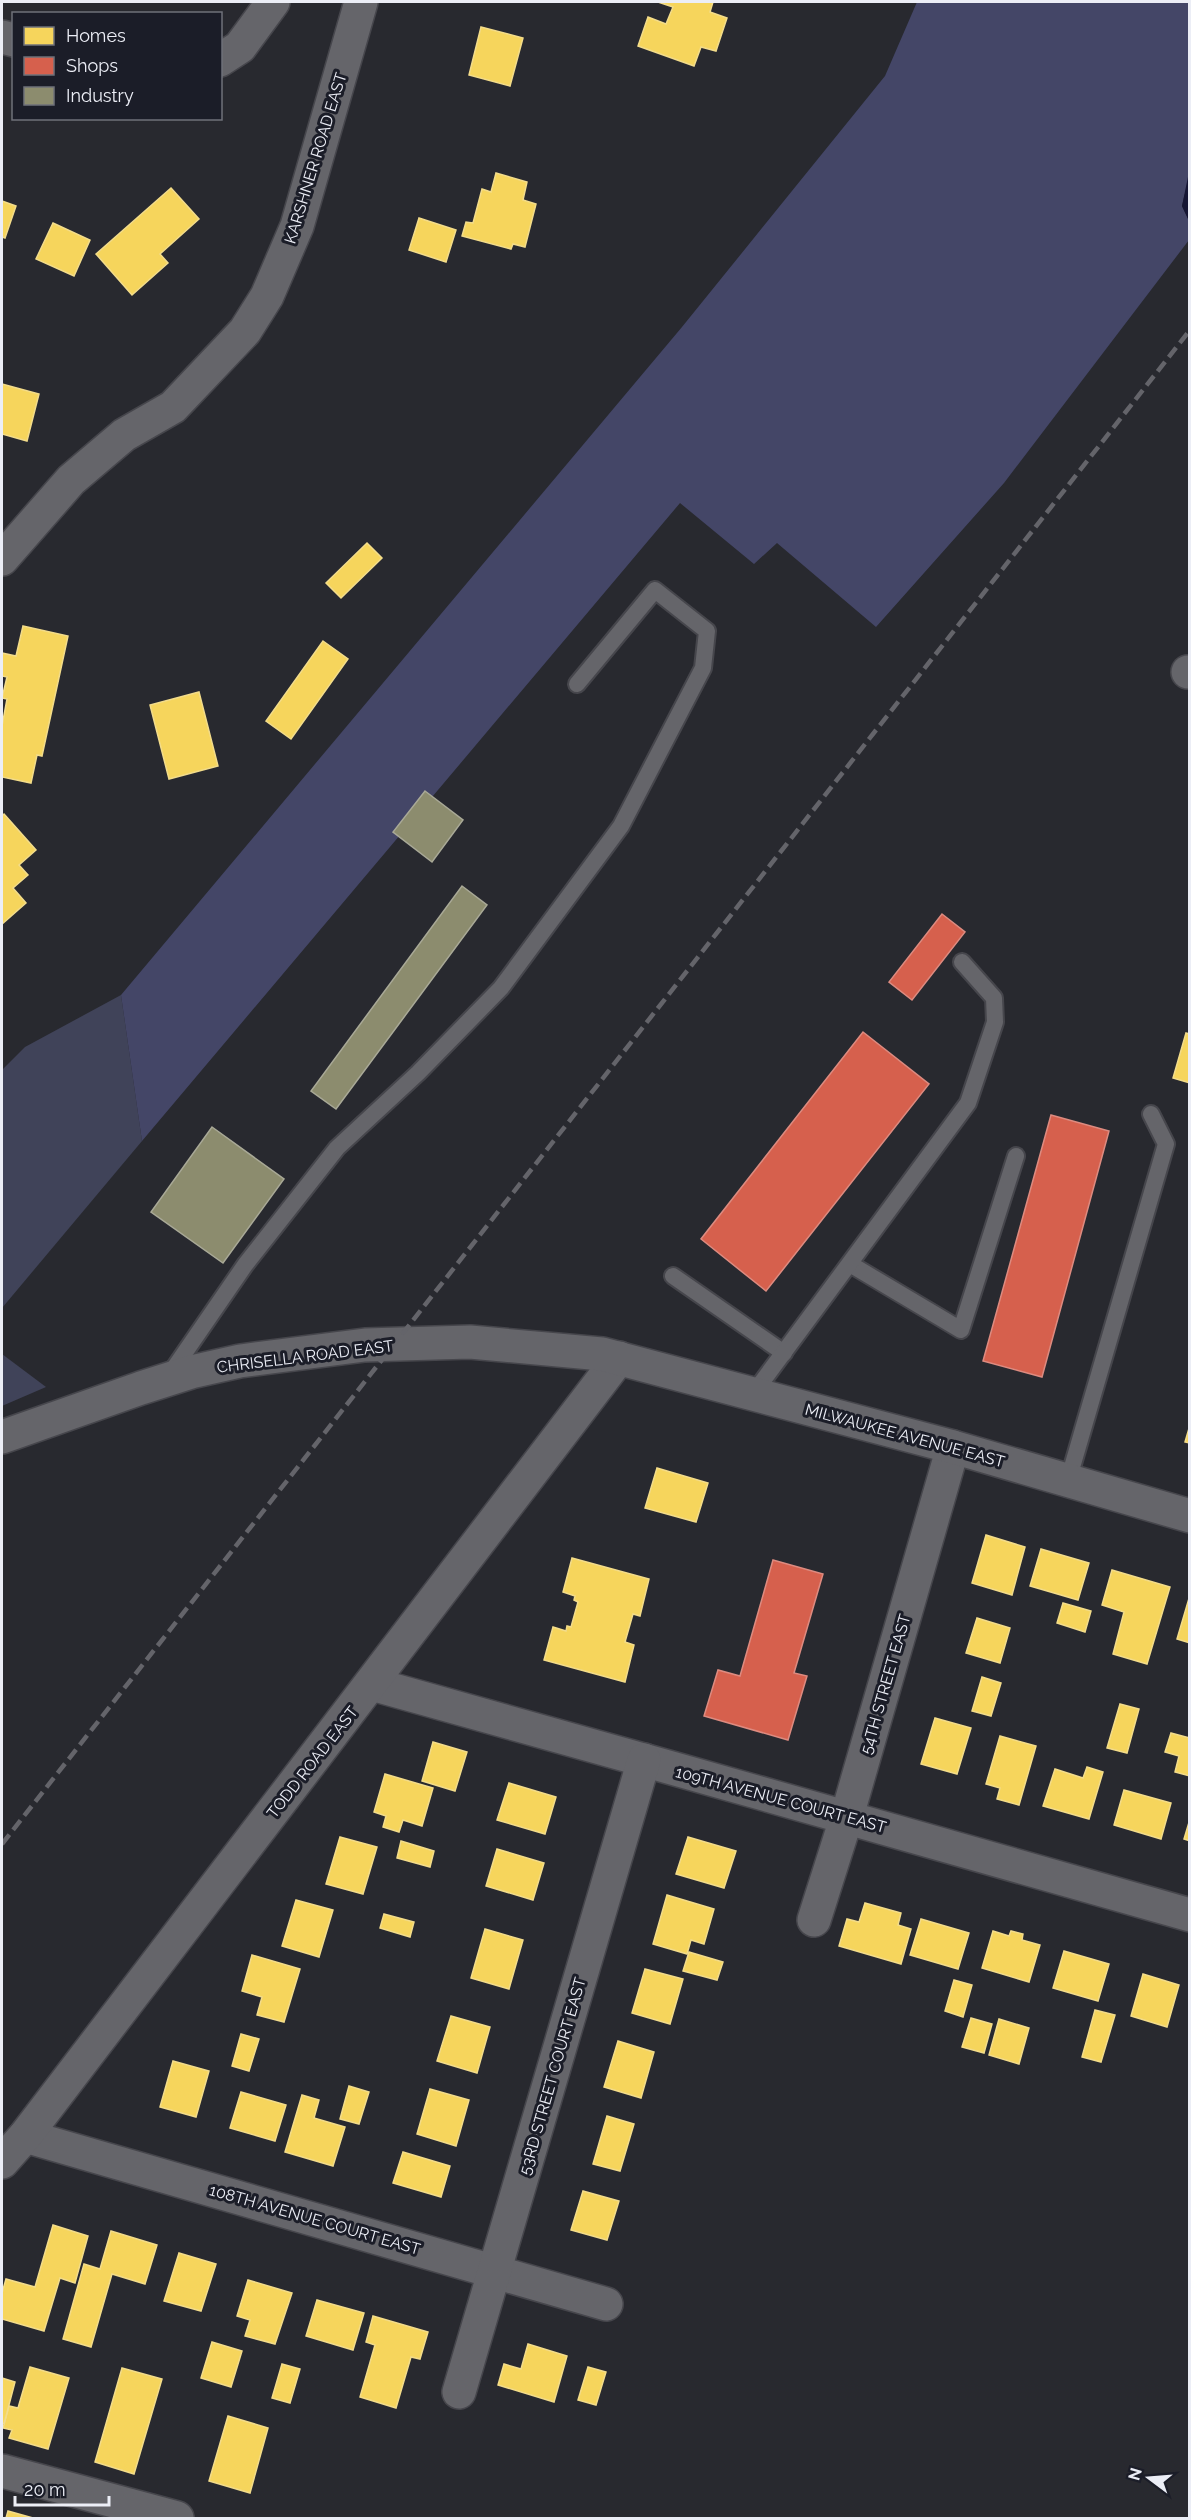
<svg xmlns="http://www.w3.org/2000/svg" width="1191" height="2520" font-family="Raleway,sans-serif">
<style>
.green{fill:#404359}
.forest{fill:#444667}
.water{fill:#161634}
.homes{fill:#f6d55c;stroke:#f3dc8a;stroke-width:1.5}
.shops{fill:#d6604d;stroke:#dd8b80;stroke-width:1.5}
.industry{fill:#8c8c6e;stroke:#a9a997;stroke-width:1.5}
.lines{fill:none;stroke-linecap:round;stroke-linejoin:round}
.lane-casing{stroke:#46464c;stroke-width:20}
.street-casing{stroke:#46464c;stroke-width:36}
.secondary-casing{stroke:#46464c;stroke-width:36}
.lane{stroke:#65656a;stroke-width:16}
.street{stroke:#65656a;stroke-width:33}
.secondary{stroke:#65656a;stroke-width:33}
.rail{stroke:#64646a;stroke-width:4.5;stroke-dasharray:12 6;stroke-linecap:butt}
.labels{text-anchor:middle;stroke-width:6;stroke-linejoin:round;paint-order:stroke}
.street-label{font-size:16px;fill:#eceef6;stroke:#1b1d28}
</style>
<rect width="100%" height="100%" fill="#28292f"/>
<g class="green">
<path d="M121,995L142,1141L2,1308V1070L25,1047Z"/>
<path d="M2,1354L46,1387L2,1406Z"/>
</g>
<path class="forest" d="M917,2H1189L1190,172L1182,206L1189,221V240L1004,483L876,627L777,543L754,564L680,503L142,1141L121,995L682,327L885,76Z"/>
<path class="water" d="M1189,172V221L1182,206Z"/>
<g class="homes">
<path d="M658,2H713L710,12L727,18L716,51L701,47L694,66L638,46L648,17L666,24L673,7Z"/>
<path d="M481,27L523,38L510,86L469,75Z"/>
<path d="M496,173L527,182L523,200L536,204L525,247L513,244L511,249L462,236L466,222L473,223L482,189L491,192Z"/>
<path d="M171,188L199,219L160,254L168,263L132,295L96,254Z"/>
<path d="M2,201L16,206L5,238L2,237Z"/>
<path d="M419,218L456,230L446,262L409,250Z"/>
<path d="M53,223L90,240L74,276L36,259Z"/>
<path d="M2,384L39,394L27,441L2,434Z"/>
<path d="M367,543L382,558L341,598L326,583Z"/>
<path d="M23,626L68,636L42,756L37,755L31,783L2,777V726L7,699L2,698L7,677L2,676V653L16,656Z"/>
<path d="M323,641L348,659L291,739L266,721Z"/>
<path d="M199,692L218,766L169,779L150,705Z"/>
<path d="M4,814L36,850L19,865L28,875L13,888L26,903L2,924V816Z"/>
<path d="M1186,1033L1190,1034V1083L1173,1078Z"/>
<path d="M1190,1425V1443L1185,1442Z"/>
<path d="M657,1468L708,1483L696,1522L645,1508Z"/>
<path d="M986,1535L1025,1547L1012,1595L972,1583Z"/>
<path d="M1041,1549L1089,1563L1078,1600L1030,1586Z"/>
<path d="M572,1558L649,1579L640,1616L633,1614L625,1642L634,1645L625,1682L544,1660L553,1627L566,1631L567,1626L571,1627L578,1602L574,1600L575,1596L563,1592Z"/>
<path d="M1112,1570L1170,1587L1147,1664L1113,1654L1124,1612L1102,1605Z"/>
<path d="M1190,1595V1643L1177,1639Z"/>
<path d="M1063,1603L1091,1611L1085,1632L1057,1623Z"/>
<path d="M977,1618L1010,1628L1000,1663L966,1653Z"/>
<path d="M982,1677L1001,1683L991,1716L972,1711Z"/>
<path d="M1120,1704L1139,1709L1127,1753L1107,1748Z"/>
<path d="M935,1718L971,1728L957,1774L921,1764Z"/>
<path d="M1171,1733L1190,1738V1776L1175,1772L1179,1756L1165,1752Z"/>
<path d="M1000,1736L1036,1746L1019,1805L997,1799L1000,1788L986,1784Z"/>
<path d="M433,1742L467,1752L455,1791L422,1781Z"/>
<path d="M1087,1767L1103,1772L1089,1819L1043,1806L1055,1769L1083,1778Z"/>
<path d="M385,1774L433,1788L422,1826L403,1820L399,1832L383,1827L386,1816L374,1812Z"/>
<path d="M509,1783L556,1797L545,1834L497,1820Z"/>
<path d="M1124,1790L1171,1803L1161,1839L1114,1825Z"/>
<path d="M1190,1819V1841L1184,1839Z"/>
<path d="M340,1837L377,1847L363,1894L326,1884Z"/>
<path d="M688,1837L736,1851L724,1888L676,1874Z"/>
<path d="M401,1841L434,1851L430,1867L397,1858Z"/>
<path d="M497,1849L544,1863L533,1900L486,1886Z"/>
<path d="M667,1895L714,1909L704,1944L691,1940L687,1954L653,1944Z"/>
<path d="M296,1900L333,1910L319,1957L282,1946Z"/>
<path d="M865,1903L901,1913L898,1925L911,1929L901,1964L839,1946L847,1919L859,1922Z"/>
<path d="M384,1914L414,1922L410,1937L380,1928Z"/>
<path d="M921,1919L969,1933L958,1969L910,1955Z"/>
<path d="M485,1929L523,1940L509,1989L471,1978Z"/>
<path d="M993,1931L1009,1936L1011,1931L1023,1934L1022,1940L1040,1945L1029,1982L982,1968Z"/>
<path d="M1064,1951L1109,1964L1098,2001L1053,1988Z"/>
<path d="M689,1952L723,1962L717,1980L683,1971Z"/>
<path d="M252,1955L300,1969L284,2022L257,2015L262,1997L242,1991Z"/>
<path d="M645,1969L683,1979L670,2024L632,2013Z"/>
<path d="M1143,1974L1179,1985L1167,2027L1131,2016Z"/>
<path d="M954,1980L972,1985L963,2017L945,2011Z"/>
<path d="M1095,2010L1115,2015L1101,2062L1082,2057Z"/>
<path d="M451,2016L490,2027L477,2073L437,2061Z"/>
<path d="M971,2018L992,2024L984,2053L962,2047Z"/>
<path d="M999,2019L1029,2028L1019,2064L989,2055Z"/>
<path d="M241,2034L259,2039L249,2071L232,2066Z"/>
<path d="M618,2041L654,2052L641,2098L604,2087Z"/>
<path d="M173,2061L209,2071L196,2117L160,2107Z"/>
<path d="M349,2086L369,2092L359,2124L340,2119Z"/>
<path d="M430,2089L469,2100L456,2146L417,2134Z"/>
<path d="M241,2092L286,2105L275,2141L230,2128Z"/>
<path d="M302,2095L319,2100L314,2118L345,2127L333,2166L285,2152Z"/>
<path d="M607,2116L634,2124L620,2171L593,2164Z"/>
<path d="M403,2152L450,2166L441,2197L393,2183Z"/>
<path d="M583,2191L619,2201L607,2240L571,2230Z"/>
<path d="M53,2225L88,2236L75,2283L60,2278L44,2331L2,2319V2293L6,2279L35,2287Z"/>
<path d="M111,2231L157,2245L145,2284L112,2274L91,2347L63,2339L84,2264L100,2269Z"/>
<path d="M179,2253L216,2264L201,2311L164,2301Z"/>
<path d="M248,2280L292,2293L275,2344L245,2336L250,2320L237,2316Z"/>
<path d="M317,2300L364,2313L353,2350L306,2336Z"/>
<path d="M373,2316L428,2332L420,2359L411,2357L396,2408L360,2397L375,2345L366,2342Z"/>
<path d="M212,2342L242,2351L231,2387L201,2378Z"/>
<path d="M528,2344L567,2356L554,2402L498,2385L504,2364L521,2369Z"/>
<path d="M282,2364L300,2369L290,2403L272,2398Z"/>
<path d="M30,2367L69,2378L48,2449L9,2438L12,2430L3,2428L9,2406L18,2408Z"/>
<path d="M588,2367L606,2372L596,2405L578,2400Z"/>
<path d="M122,2368L162,2379L134,2474L95,2462Z"/>
<path d="M2,2378L15,2382L4,2424L2,2423Z"/>
<path d="M228,2416L268,2428L250,2493L209,2481Z"/>
<path d="M8,2511L33,2518H6Z"/>
</g>
<g class="shops">
<path d="M942,914L965,932L912,1000L889,982Z"/>
<path d="M863,1032L929,1084L766,1291L701,1239Z"/>
<path d="M1051,1115L1109,1131L1042,1377L983,1361Z"/>
<path d="M773,1560L823,1574L794,1673L807,1676L788,1740L704,1716L718,1670L740,1676Z"/>
</g>
<g class="industry">
<path d="M425,791L463,820L432,862L393,832Z"/>
<path d="M462,886L487,905L336,1109L311,1091Z"/>
<path d="M212,1127L284,1179L223,1263L151,1212Z"/>
</g>
<g class="lines">
<g class="lane-casing">
<g id="lane">
<path d="M850,1264L961,1330L1016,1156"/>
<path d="M673,1276L784,1353"/>
<path d="M168,1377L245,1265L337,1148L418,1073L501,988L621,826L703,668L707,631L655,590L577,684"/>
<path d="M753,1394L968,1103L995,1022L994,998L962,962"/>
<path d="M1068,1481L1166,1144L1151,1114"/>
</g>
</g>
<g class="street-casing">
<g id="street">
<path d="M2,37L14,40"/>
<path d="M220,60L240,47L273,2"/>
<path d="M2,559L71,480L124,435L173,407L245,331L267,296L297,226L361,2"/>
<path d="M1188,672H1190"/>
<path d="M372,1684C645,1760 917,1837 1190,1915"/>
<path d="M814,1920L847,1816L953,1447"/>
<path d="M25,2136L606,2304"/>
<path d="M2,2162L25,2136L619,1358"/>
<path d="M459,2392L644,1760"/>
<path d="M2,2471L177,2518"/>
</g>
</g>
<g class="secondary-casing">
<path id="secondary" d="M2,1437L141,1388L191,1372L240,1361L365,1345L470,1342L602,1354L953,1447L1190,1516"/>
</g>
<use href="#lane" class="lane"/>
<use href="#street" class="street"/>
<use href="#secondary" class="secondary"/>
<path class="rail" d="M2,1844L1190,330"/>
</g>
<g class="labels">
<g class="street-label">
<text transform="translate(315 158) rotate(-73)" y="6">KARSHNER ROAD EAST</text>
<text transform="translate(305 1356) rotate(-7)" y="6">CHRISELLA ROAD EAST</text>
<text transform="translate(905 1435) rotate(15)" y="6">MILWAUKEE AVENUE EAST</text>
<text transform="translate(885 1684) rotate(-74)" y="6">54TH STREET EAST</text>
<text transform="translate(312 1762) rotate(-52)" y="6">TODD ROAD EAST</text>
<text transform="translate(781 1799) rotate(15)" y="6">109TH AVENUE COURT EAST</text>
<text transform="translate(552 2076) rotate(-74)" y="6">53RD STREET COURT EAST</text>
<text transform="translate(315 2219) rotate(16)" y="6">108TH AVENUE COURT EAST</text>
</g>
</g>
<rect width="1191" height="2520" fill="none" stroke="#eceef6" stroke-width="6"/>
<rect x="12" y="12" width="210" height="108" fill="#1b1d28" stroke="#6f717a" stroke-width="1.5"/>
<rect x="24" y="27" width="30" height="18" fill="#f6d55c" stroke="#6f717a" stroke-width="1.5"/>
<text x="66" y="42" font-size="18" fill="#eceef6">Homes</text>
<rect x="24" y="57" width="30" height="18" fill="#d6604d" stroke="#6f717a" stroke-width="1.5"/>
<text x="66" y="72" font-size="18" fill="#eceef6">Shops</text>
<rect x="24" y="87" width="30" height="18" fill="#8c8c6e" stroke="#6f717a" stroke-width="1.5"/>
<text x="66" y="102" font-size="18" fill="#eceef6">Industry</text>
<g transform="translate(1149 2478) rotate(286)" stroke="#1b1d28" stroke-width="4.5" paint-order="stroke">
<path d="M0-4.5L10 22L0 15L-10 22Z" fill="#eceef6"/>
<text y="-9" font-size="16" font-weight="bold" text-anchor="middle" fill="#eceef6">N</text>
</g>
<path d="M15 2496v9h94v-9" fill="none" stroke="#eceef6" stroke-width="3"/>
<text x="24" y="2496" font-size="18" fill="#eceef6" stroke="#1b1d28" stroke-width="4.5" paint-order="stroke">20 m</text>
</svg>
